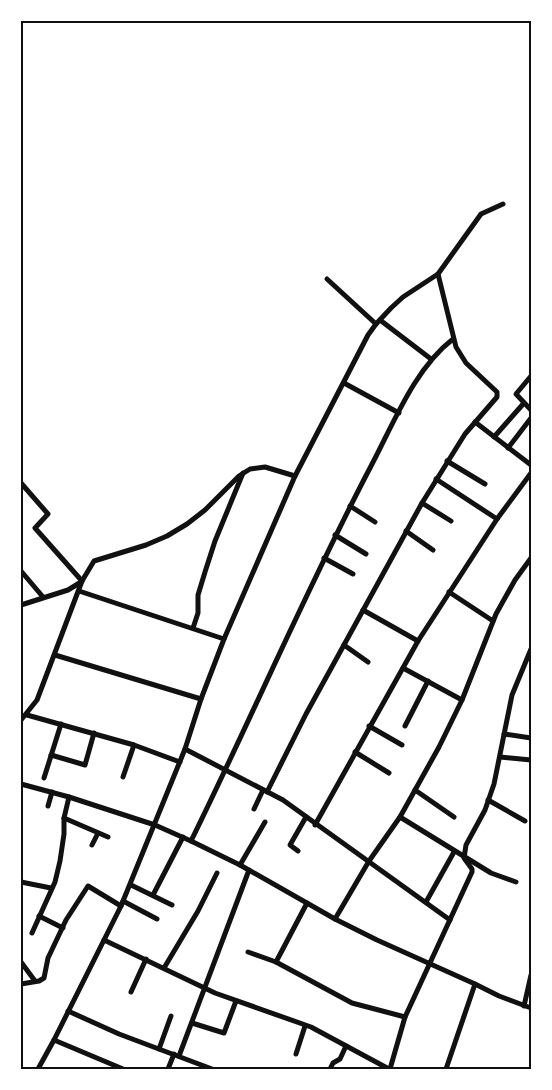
<svg xmlns="http://www.w3.org/2000/svg" width="552" height="1090" font-family="'IBM Plex Sans',sans-serif">
<style>
.lines{fill:none;stroke-linecap:round;stroke-linejoin:round}
.minor{stroke:#111;stroke-width:5}
.neatline{fill:none;stroke:#111;stroke-width:2}
</style>
<rect width="100%" height="100%" fill="#fff"/>
<g class="lines">
<g class="minor">
<path d="M327,279L376,324"/>
<path d="M380,320L431,359"/>
<path d="M531,376L516,394L531,410"/>
<path d="M344,383L399,413"/>
<path d="M475,422L531,465"/>
<path d="M494,437L524,403"/>
<path d="M508,448L531,418"/>
<path d="M447,461L485,484"/>
<path d="M436,479L497,519"/>
<path d="M21,483L48,514L35,528L82,581"/>
<path d="M422,503L451,521"/>
<path d="M350,506L375,522"/>
<path d="M406,531L433,550"/>
<path d="M335,535L366,554"/>
<path d="M324,558L353,574"/>
<path d="M21,571L43,597"/>
<path d="M79,591L224,639"/>
<path d="M449,592L493,621"/>
<path d="M21,605L68,590L81,582"/>
<path d="M363,610L418,641"/>
<path d="M193,628L198,613V595L205,572L215,541L243,473"/>
<path d="M344,645L368,662"/>
<path d="M55,655L201,699"/>
<path d="M403,668L462,700"/>
<path d="M27,715L134,745L180,762"/>
<path d="M21,720L37,700L82,581L94,561L146,545L167,536L187,524L205,510L239,476L250,469L265,467L295,476"/>
<path d="M369,726L402,745"/>
<path d="M405,726L428,681"/>
<path d="M504,734L531,738"/>
<path d="M185,749L283,800L450,920"/>
<path d="M355,752L389,773"/>
<path d="M51,755L85,765L94,733"/>
<path d="M500,757L531,760"/>
<path d="M123,777L134,745"/>
<path d="M44,778L61,724"/>
<path d="M21,784L69,797L155,825L191,841L240,865L335,919L377,940L475,984L499,996L531,1008"/>
<path d="M415,790L454,817"/>
<path d="M267,792L306,714L422,503L465,434L497,397V392L466,363L456,347L438,274"/>
<path d="M488,800L525,821"/>
<path d="M48,806L52,792"/>
<path d="M254,809L263,790"/>
<path d="M400,817L491,873L516,882"/>
<path d="M64,818L108,837"/>
<path d="M315,825L418,641L497,519L531,473"/>
<path d="M191,841C252,717 306,590 370,468C393,425 414,369 453,339"/>
<path d="M92,845L98,833"/>
<path d="M298,851L290,845L306,817"/>
<path d="M240,865L265,822"/>
<path d="M21,882L51,888"/>
<path d="M131,885L172,905"/>
<path d="M153,895L183,837"/>
<path d="M123,901L157,919"/>
<path d="M426,902L454,852"/>
<path d="M39,916L63,928"/>
<path d="M335,919L369,861L400,817L439,747L462,700L496,614L515,580L531,558"/>
<path d="M32,933L55,882L60,861L64,834V818L69,797"/>
<path d="M104,940L215,993L311,1027L389,1069"/>
<path d="M248,952L276,962L352,1003L405,1017"/>
<path d="M21,962L35,981"/>
<path d="M276,962L307,903"/>
<path d="M164,968L198,911L217,873"/>
<path d="M21,984L39,981L44,978L48,958L66,920L88,886L121,906"/>
<path d="M131,992L146,959"/>
<path d="M524,1006L531,975"/>
<path d="M68,1011L119,1034L212,1069"/>
<path d="M192,1023L224,1033L236,1001"/>
<path d="M54,1040L123,1069"/>
<path d="M159,1049L171,1016"/>
<path d="M296,1054L305,1026"/>
<path d="M179,1056L249,870"/>
<path d="M38,1069L54,1040L121,906L185,749L201,699L224,639L295,476L368,335L376,324L391,308L403,297L438,274L481,214L503,204"/>
<path d="M168,1069L174,1054"/>
<path d="M330,1069L333,1063L340,1059L346,1046"/>
<path d="M390,1069L405,1017L472,872V869L464,858L466,845L485,810L494,784L512,695L531,649"/>
<path d="M446,1069L475,984"/>
</g>
</g>
<rect width="552" height="1090" fill="none" stroke="#ffffff" stroke-width="45"/>
<rect x="22" y="22" width="508" height="1046" class="neatline"/>
</svg>
